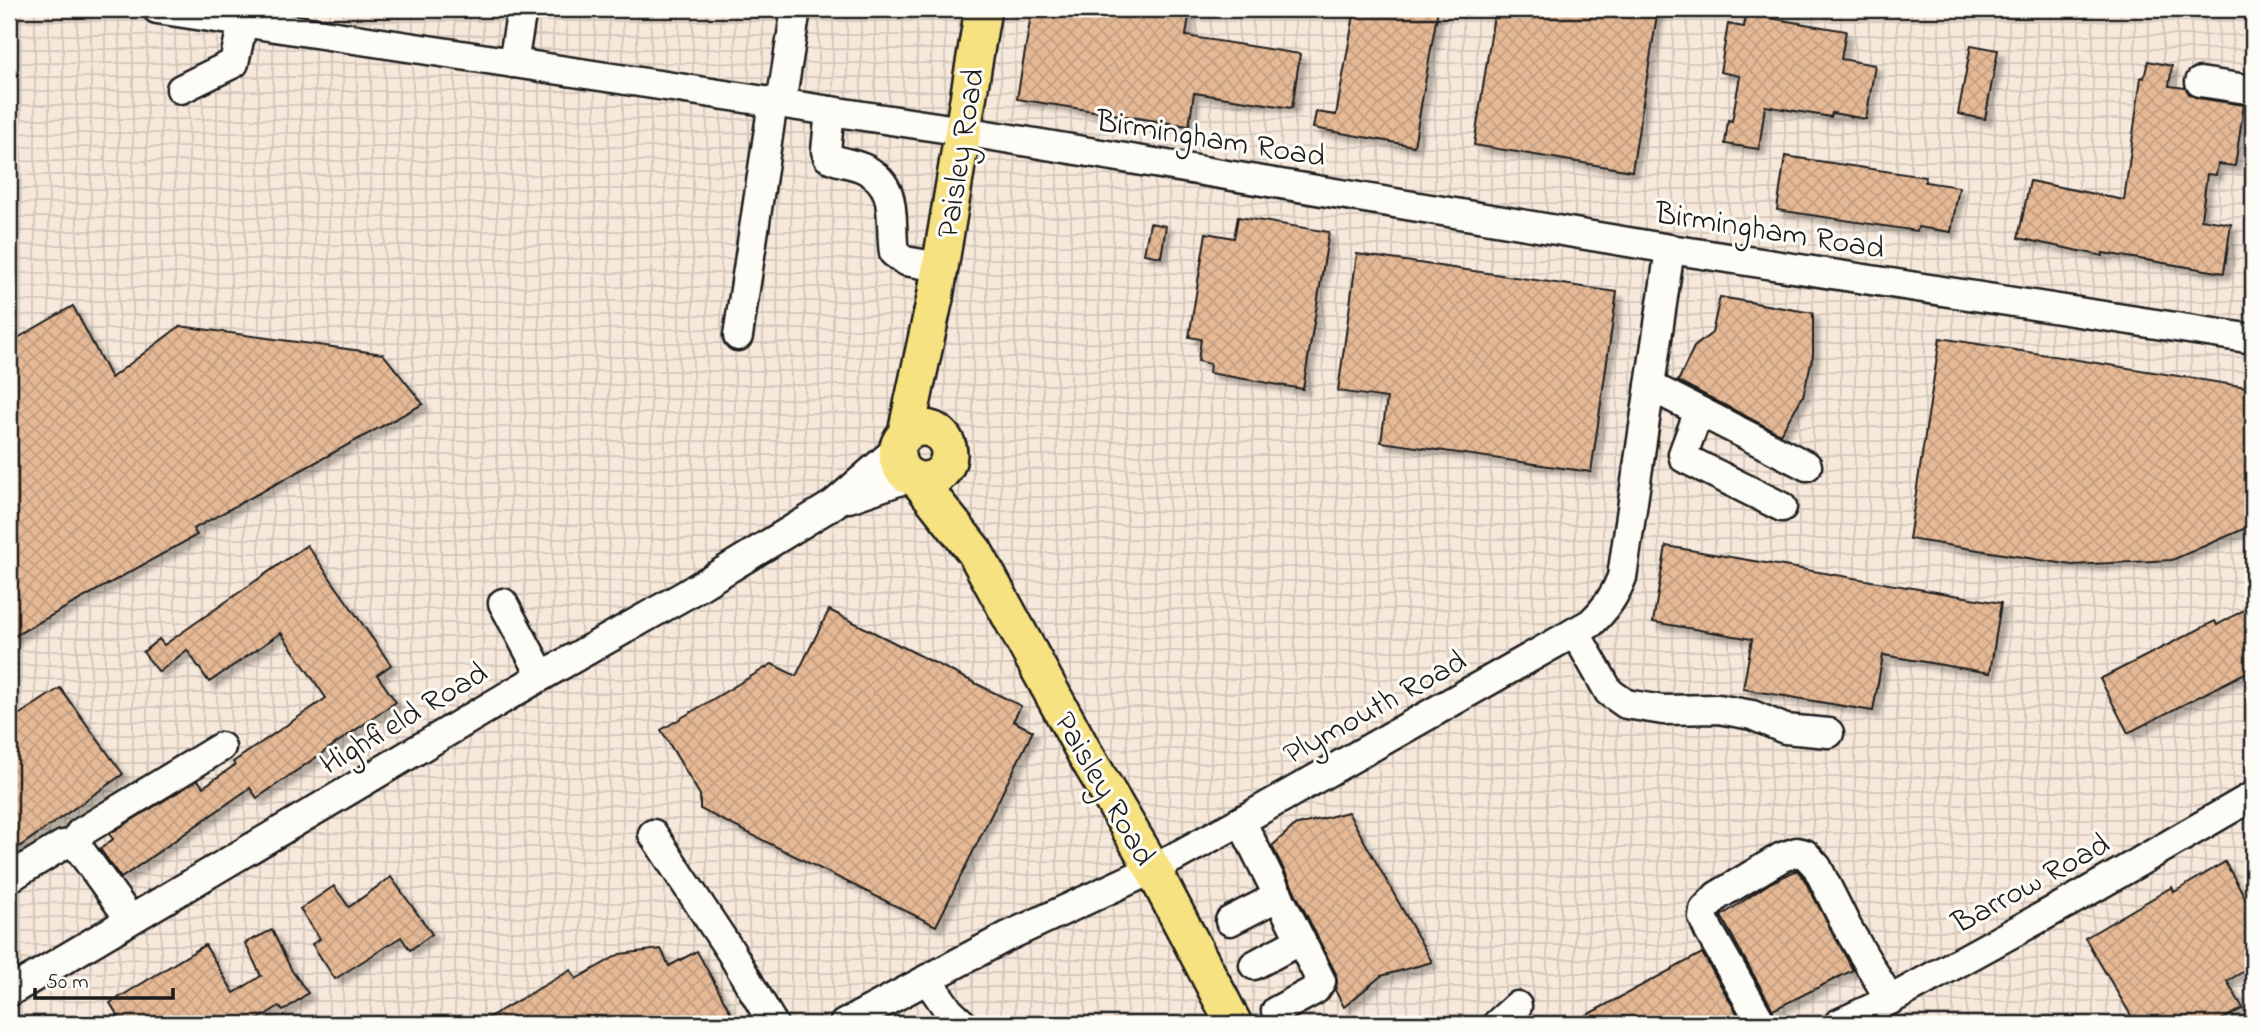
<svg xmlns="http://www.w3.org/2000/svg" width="2262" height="1033" font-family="'Indie Flower',sans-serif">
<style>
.industrial{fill:url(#industrial-grid)}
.building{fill:url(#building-cross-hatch);stroke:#1c1c1c;stroke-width:2;filter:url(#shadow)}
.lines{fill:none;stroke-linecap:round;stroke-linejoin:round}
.minor-casing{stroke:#1c1c1c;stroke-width:33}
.major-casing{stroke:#1c1c1c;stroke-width:40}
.minor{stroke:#fdfcf7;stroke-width:28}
.major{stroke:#f7e281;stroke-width:35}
.labels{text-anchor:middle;stroke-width:6;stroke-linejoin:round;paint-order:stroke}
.street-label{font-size:32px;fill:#1c1c1c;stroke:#fdfcf7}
</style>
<defs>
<pattern id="industrial-grid" width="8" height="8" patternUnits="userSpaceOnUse" patternTransform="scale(1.75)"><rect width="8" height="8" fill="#f6e8da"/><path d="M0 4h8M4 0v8" fill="none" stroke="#d2c6ba"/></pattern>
<pattern id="building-cross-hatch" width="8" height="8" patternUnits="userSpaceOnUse" patternTransform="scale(1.75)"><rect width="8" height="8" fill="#e5b995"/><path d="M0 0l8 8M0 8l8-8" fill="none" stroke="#c49e80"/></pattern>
<filter id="shadow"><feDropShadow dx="6" dy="6" stdDeviation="2" flood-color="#0004"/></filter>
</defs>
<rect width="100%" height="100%" fill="#fdfcf7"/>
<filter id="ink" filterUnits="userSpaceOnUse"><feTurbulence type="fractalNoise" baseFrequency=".0143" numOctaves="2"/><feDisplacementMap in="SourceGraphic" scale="14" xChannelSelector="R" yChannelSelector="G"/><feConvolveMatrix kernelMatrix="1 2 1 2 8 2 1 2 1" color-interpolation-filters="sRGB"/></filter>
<g filter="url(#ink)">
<rect class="industrial" x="9" y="9" width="2244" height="1015"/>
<g class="building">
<path d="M1032,9H1190L1186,36L1300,54L1292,108L1194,93L1189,126L1017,99Z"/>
<path d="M1355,9H1438L1414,146L1313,128L1316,112L1336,115Z"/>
<path d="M1495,9H1658L1632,171L1474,145Z"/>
<path d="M1746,14L1846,31L1841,59L1875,65L1866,119L1832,113L1831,117L1765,106L1759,149L1725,144L1728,120L1732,121L1740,76L1720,72L1728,24L1744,27Z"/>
<path d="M1971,45L1998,50L1985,119L1958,114Z"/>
<path d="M2148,61L2172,66L2169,86L2185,88L2190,95L2198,98L2244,105L2235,166L2218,164L2216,175L2207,174L2201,219L2231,224L2224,273L2103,253V256L2018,238L2030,181L2124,200L2141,77L2144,78Z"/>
<path d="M1785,156L1925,177V182L1959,187L1951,232L1918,227L1917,231L1777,210Z"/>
<path d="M1238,217L1329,232L1303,389L1209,373L1210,364L1198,361L1201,339L1189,337L1206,233L1234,238Z"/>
<path d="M1150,223L1166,226L1161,257L1144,254Z"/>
<path d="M1357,254L1617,292L1591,472L1381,442L1387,398L1338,391Z"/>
<path d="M1720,297L1813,313V355L1803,396L1780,434L1678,381L1694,347L1712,333Z"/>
<path d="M73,306L111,378L180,326L383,354L423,404L193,529L197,535L9,639V343Z"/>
<path d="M1940,338L2253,388V525L2172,560L2072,565L1909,539Z"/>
<path d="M307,545L391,665L377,675L396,702L257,798L250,788L121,878L100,849L113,839L109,834L198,780L203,787L235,765L233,762L326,698L281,633L209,682L187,650L159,672L143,652L159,639L164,645Z"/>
<path d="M1666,546L2001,603L1990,673L1883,655L1873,711L1743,689L1752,639L1653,622Z"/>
<path d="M2253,605V669L2128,733L2100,679L2215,621L2217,625Z"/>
<path d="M829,610L1021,706L1013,721L1033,731L936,926L700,809V795L661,730L772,664L796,676Z"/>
<path d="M60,688L123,774L9,854V721Z"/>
<path d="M1348,812L1432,962L1381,976L1344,1007L1335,990L1337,983L1336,974L1272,846L1294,826Z"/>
<path d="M2225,862L2253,911V966L2227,981L2243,1008L2214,1024H2136L2085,938L2172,887L2174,892Z"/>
<path d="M1797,870L1803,877L1853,970L1773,1010L1721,916L1770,883Z"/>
<path d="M391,877L432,934L410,950L401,937L335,979L312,944L320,939L300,909L334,886L349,907Z"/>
<path d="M272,930L292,971L308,993L283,1011L279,1006L251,1024H123L110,1003L205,945L234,993L261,976L245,943Z"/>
<path d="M661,949L669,966L697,951L737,1024H477L571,970L576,979L620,954Z"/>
<path d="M1702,953L1743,1024H1570Z"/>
</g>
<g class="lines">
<g class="minor-casing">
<g id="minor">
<path d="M157,9L963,131L1670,249L2253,339"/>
<path d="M513,63L522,9"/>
<path d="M2200,82L2253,90"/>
<path d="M181,89L234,63L243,22"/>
<path d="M781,104L796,9"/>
<path d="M830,111L826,151L828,157C840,163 853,163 865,169C900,187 889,220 894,253L905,261L940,267"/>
<path d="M738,336L773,102"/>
<path d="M1650,386L1807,466"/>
<path d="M1699,411L1683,454L1684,458L1782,507"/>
<path d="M849,498L910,477"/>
<path d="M503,603L542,676"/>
<path d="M1575,632L1609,692L1626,704L1663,710L1718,709L1752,715L1785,729L1829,733"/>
<path d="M1241,821L1321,981L1315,990L1276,1011"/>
<path d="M653,834L731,952L773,1024"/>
<path d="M75,843L80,833L221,747"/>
<path d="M9,878L63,845L75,843L130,919"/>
<path d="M1230,921L1279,896"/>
<path d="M1254,965L1301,940"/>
<path d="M927,979L949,1011L963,1024"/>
<path d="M9,992L533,681L685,595L834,504L897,449"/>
<path d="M844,1024L1006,937L1153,869L1241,821L1591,623C1606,609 1615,596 1622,577L1670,249"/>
<path d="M1497,1024L1517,1006"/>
<path d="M1762,1024L1709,931L1703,917L1704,910L1717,896L1782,857L1797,852L1805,854L1817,867L1847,927L1890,1000"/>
<path d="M1838,1024L1890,1000L2080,896L2253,796"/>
</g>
</g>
<g class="major-casing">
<g id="major">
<circle cx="923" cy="454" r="26"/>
<path d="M906,433L935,298L983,9"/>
<path d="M918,480L975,552L1084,752L1153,869L1234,1024"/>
</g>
</g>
<use href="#minor" class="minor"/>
<use href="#major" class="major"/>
</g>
</g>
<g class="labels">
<g class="street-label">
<text transform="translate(1211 137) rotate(9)" y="11">Birmingham Road</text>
<text transform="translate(959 153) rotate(-81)" y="11">Paisley Road</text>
<text transform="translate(1770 229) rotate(9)" y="11">Birmingham Road</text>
<text transform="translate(1374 706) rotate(-29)" y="11">Plymouth Road</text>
<text transform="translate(403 717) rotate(-31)" y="11">Highfield Road</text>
<text transform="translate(1106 788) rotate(60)" y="11">Paisley Road</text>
<text transform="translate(2030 882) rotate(-29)" y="11">Barrow Road</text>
</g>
</g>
<rect width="2262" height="1033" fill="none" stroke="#fdfcf7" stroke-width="35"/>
<rect x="18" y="18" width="2227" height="998" fill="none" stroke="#1c1c1c" stroke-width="2.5" filter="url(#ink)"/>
<path d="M35 988v10h138v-10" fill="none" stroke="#1c1c1c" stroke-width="3.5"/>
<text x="46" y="988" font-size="21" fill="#1c1c1c" stroke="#fdfcf7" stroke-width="5" paint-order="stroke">50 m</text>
</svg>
